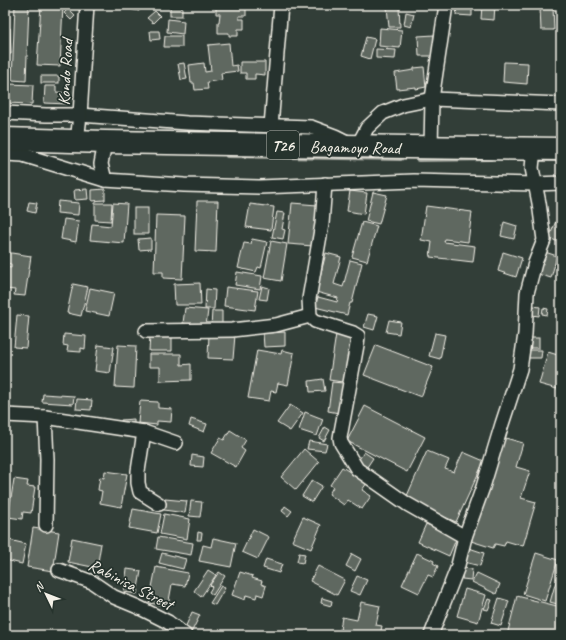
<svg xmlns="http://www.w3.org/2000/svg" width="566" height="640" font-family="Caveat,sans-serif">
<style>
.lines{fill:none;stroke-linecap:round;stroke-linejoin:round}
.stream{stroke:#a6a9a1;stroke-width:4}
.building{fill:#5f6861;stroke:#f4f1e8}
.street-casing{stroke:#f4f1e8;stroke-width:16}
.highway-casing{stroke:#f4f1e8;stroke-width:25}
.street{stroke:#26332d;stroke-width:13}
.highway{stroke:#26332d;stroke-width:22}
.labels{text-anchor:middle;stroke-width:3.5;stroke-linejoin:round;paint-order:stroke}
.shield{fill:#26332d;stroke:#b6b8b0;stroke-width:1}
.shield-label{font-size:16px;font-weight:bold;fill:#f4f1e8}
.street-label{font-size:17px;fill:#f4f1e8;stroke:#26332d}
</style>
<rect width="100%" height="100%" fill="#323e38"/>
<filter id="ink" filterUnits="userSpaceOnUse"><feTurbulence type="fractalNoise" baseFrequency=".025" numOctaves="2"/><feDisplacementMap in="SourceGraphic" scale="8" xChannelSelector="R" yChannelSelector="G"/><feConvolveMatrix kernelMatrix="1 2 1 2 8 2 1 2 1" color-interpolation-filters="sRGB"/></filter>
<g filter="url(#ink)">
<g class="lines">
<g class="stream">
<path d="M227,156L401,159"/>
<path d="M418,160L491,159"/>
<path d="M540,160H561"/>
</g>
</g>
<g class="building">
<path d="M15,5H29L26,81L12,80Z"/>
<path d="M41,5H63L60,66L37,65Z"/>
<path d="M130,5H140L139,11L129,9Z"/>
<rect x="170" y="5" width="12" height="11"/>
<path d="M216,5H246V16H239V19H244V29H238V36H229V33H218V22H219L220,14H216Z"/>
<path d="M482,5H495L494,20L481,19Z"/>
<path d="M511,5H524L523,8L510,7Z"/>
<path d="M399,6L400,27H389L387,7Z"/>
<path d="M457,6L472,7V16L456,15Z"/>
<path d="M553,7L554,30H541L540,8Z"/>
<path d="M68,9L75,16L71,20L64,13Z"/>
<path d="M155,11L160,16L153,23L147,18Z"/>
<path d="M406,12L414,14L411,27L404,25Z"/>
<path d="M168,19L184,21L183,34L167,32Z"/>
<path d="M5,28H10L11,54H5Z"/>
<path d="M380,28L402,30L400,48L379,46Z"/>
<path d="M150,31H159L160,39L151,40Z"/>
<path d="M434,35V56H419L418,36Z"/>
<path d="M165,36H182V47H164Z"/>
<path d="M366,37L375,39L370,59L361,56Z"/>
<path d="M229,43L231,66L237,65L238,71L221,73L222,80L207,82L208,89L195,90L194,83H191L189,65L204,63L205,72L211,71L208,45Z"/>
<path d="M376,49L396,50L395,59L376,58Z"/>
<path d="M240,62H265V75L255,74V79H246V73H240Z"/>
<path d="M504,62L528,63L527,84L503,82Z"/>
<path d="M184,63L187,79L181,80L178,64Z"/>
<path d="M5,66L10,67L9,84L33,85L32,104L5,103Z"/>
<path d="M424,67L426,87L416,89V87L397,89L395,73L414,70V68Z"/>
<rect x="41" y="76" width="18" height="7"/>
<path d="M45,86H56V92L68,93V104L44,103Z"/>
<path d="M87,189L88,199L75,200L74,190Z"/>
<path d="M105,189V200L92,201V190Z"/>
<path d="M350,191L367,193L364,214L347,211Z"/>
<path d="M373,192L387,195L379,224L366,221Z"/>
<path d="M58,201L79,203L78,215L57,213Z"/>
<path d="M197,201H218L216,252L195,251Z"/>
<path d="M29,202L37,203L35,213L27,211Z"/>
<path d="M95,203H112L111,221L95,220Z"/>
<path d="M113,203L127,204L124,243L90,240L92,224L111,226Z"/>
<path d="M292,203L317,205L313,246L288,244Z"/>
<path d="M250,204L274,207L271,230L246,227Z"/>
<path d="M426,206L472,212L468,242L445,239L444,242L475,246L473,262L430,257L432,242L421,240Z"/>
<rect x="134" y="208" width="14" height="26"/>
<path d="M277,212L285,213L282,229L285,230L283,239L272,237Z"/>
<path d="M156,215L185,216L182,279L163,278V272H154Z"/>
<path d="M64,219L79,221L76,242L61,239Z"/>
<path d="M556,221L561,223V243L549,238Z"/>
<path d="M362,222L377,226L367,261L352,257Z"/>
<path d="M504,222L517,226L514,239L501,236Z"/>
<path d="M151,238V249L139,250L138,239Z"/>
<path d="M252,239L267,242L261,268L258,267L256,272L238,268L244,243L251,244Z"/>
<path d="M271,241L287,244L281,281L264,278Z"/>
<path d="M5,252L31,256L25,296L14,295L15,290L6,289L8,281L5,280L6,267L11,268V264L5,263Z"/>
<path d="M503,252L522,258L516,277L498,271Z"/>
<path d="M545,252L557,256L551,278L538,274Z"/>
<path d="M326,253L341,257L334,284L343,287L350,260L362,263L352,303H350L347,315L315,307L318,297L337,302L338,298L316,292Z"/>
<path d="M237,272L262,276L260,289L235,285Z"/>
<path d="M200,283L201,305H175L174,284Z"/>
<path d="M73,284L88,287L81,316L67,313Z"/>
<path d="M262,286L269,288L267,300L259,299Z"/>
<path d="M226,287L258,291L255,310L224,306Z"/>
<path d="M90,288L114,293L109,316L85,311Z"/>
<path d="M206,289L215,290L214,309H205Z"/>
<path d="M534,306L540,307L539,316L532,315Z"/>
<path d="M185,308L208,310L206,326L183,323Z"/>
<path d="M543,308L548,309L547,315L542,314Z"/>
<path d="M212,311H222V327H211Z"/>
<path d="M368,314L378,316L374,330L364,327Z"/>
<path d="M17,315L29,316L26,348L14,347Z"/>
<path d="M389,320L401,322L399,334L386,332Z"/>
<path d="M285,332V346L264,347L263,333Z"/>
<path d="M435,333L445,335L440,359L429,356Z"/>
<path d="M64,334L86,336L85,349L81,348V352L67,351L68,346L63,345Z"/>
<path d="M209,334L235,335L233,359L208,358Z"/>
<path d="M336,334L356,337L349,383L329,380Z"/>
<path d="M150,336H172V351H149Z"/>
<rect x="526" y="338" width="13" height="10"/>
<path d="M98,345L114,347L110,373L95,371Z"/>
<path d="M118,345L136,346L134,388L115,387Z"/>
<path d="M376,345L433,367L421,397L364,375Z"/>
<path d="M257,350L281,354L282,350L294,353L288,385L278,383L276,392L271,391L269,401L248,398Z"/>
<path d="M528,350H542L541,358H527Z"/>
<path d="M548,352L561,356V373L557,389L539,384Z"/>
<path d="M149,354H181V365L191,364V380L160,381V367H149Z"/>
<path d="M323,379L325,391L310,392L309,381Z"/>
<path d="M332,382L343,383L339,413L328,411Z"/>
<path d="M43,394L74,396L73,404L42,402Z"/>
<path d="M77,399L92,400L91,410L76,409Z"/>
<path d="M140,401L158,402V408L172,409L171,422L157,421V425L138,423Z"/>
<path d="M290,405L303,413L290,431L277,423Z"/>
<path d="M365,406L425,437L407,472L347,441Z"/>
<path d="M305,412L323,419L317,436L299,430Z"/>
<path d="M134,419V426H121V420Z"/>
<path d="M191,419L207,424L204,432L189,426Z"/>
<path d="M325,427L330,430L324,441L319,438Z"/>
<path d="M230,430L246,440L241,448L245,451L236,467L211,453L220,438L224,440Z"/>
<path d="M502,437L523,443L516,467L530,471L521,498L536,502L523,546L506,541L504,546L495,544L493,548L471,541Z"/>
<path d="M309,441L327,444L325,451L307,449Z"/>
<path d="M304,449L319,462L296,490L281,477Z"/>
<path d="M427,451L449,460L445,469L454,472L463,452L484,461L456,522L421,507L422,505L406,498Z"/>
<path d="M364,452L373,458L365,470L356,464Z"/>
<path d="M192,455L204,457L203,467L191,466Z"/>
<path d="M342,467L367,483L362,490L371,496L362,509L348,500L344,505L329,494L333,487L330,485Z"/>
<path d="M105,471L127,474L121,507L100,503L102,491L98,490L100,477L104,478Z"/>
<path d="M14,479L28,481L27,486L35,487L31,513L23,512L22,519L8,517Z"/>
<path d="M312,480L322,486L312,502L302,496Z"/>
<path d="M165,499L187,501L185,513L164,510Z"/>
<path d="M191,501L202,502L200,517L189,516Z"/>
<path d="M285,506L292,511L288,516L282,511Z"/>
<path d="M133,509L161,514L157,533L129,528Z"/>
<path d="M164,514L190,519L187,539L160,534Z"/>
<path d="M303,517L321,525L311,549L292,541Z"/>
<path d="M426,524L457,537L449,556L418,542Z"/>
<path d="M33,528L59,532L53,571L27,567Z"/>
<path d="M253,529L269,537L258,559L242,552Z"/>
<path d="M198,532L202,533L201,540H197Z"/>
<path d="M158,537L193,543L191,555L156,549Z"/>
<path d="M72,538L101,544L97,568L68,562Z"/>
<path d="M213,538L236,543L231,567L199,561L203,545L211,547Z"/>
<path d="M5,539L26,544L22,564L5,560Z"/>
<path d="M469,548L484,553L480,566L464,562Z"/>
<path d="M162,553L186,559L183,569L159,563Z"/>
<path d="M299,553L305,554L303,563L297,562Z"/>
<path d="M417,553L434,561L433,563L438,566L433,577L428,575L419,593L402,585Z"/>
<path d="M536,553L558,560L545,601L523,594Z"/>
<path d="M352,554L361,559L355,571L346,566Z"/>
<path d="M266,559L282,564L279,573L263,568Z"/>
<path d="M561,564V605L550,602Z"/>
<path d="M318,566L345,580L337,595L310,581Z"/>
<path d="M156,567L188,573L185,586L172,584L168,606L149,603Z"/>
<path d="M463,568L472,569L471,580L462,579Z"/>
<path d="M127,569L141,571L137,594L124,592Z"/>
<path d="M208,570L216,575L201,597L194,591Z"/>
<path d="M219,572L225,576L213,595L209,592L212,587L210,585Z"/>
<path d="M240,572L253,576L252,578L262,581L261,584L266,586L263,596L257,594L256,598L246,595L245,600L232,595Z"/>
<path d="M477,573L500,584L496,594L472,582Z"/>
<path d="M357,576L367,580L360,595L350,591Z"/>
<path d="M221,586L225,588L215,605L210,603Z"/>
<path d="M465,589L486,595L478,622L457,616Z"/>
<path d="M517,596L561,607V635H507Z"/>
<path d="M322,598L332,601L331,606L321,603Z"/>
<path d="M499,598L509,601L501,626L491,623Z"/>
<path d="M488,599L492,600L488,610L484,609Z"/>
<path d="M361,602L380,606L376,625L382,626L380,635H364L340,630L342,617L357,620Z"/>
<path d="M192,612L200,615L192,631L185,628Z"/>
</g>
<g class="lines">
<g class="street-casing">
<g id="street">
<path d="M5,113L46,115H80L187,123L311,127L335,136L357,147L367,128L383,113L403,105L432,99L561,104"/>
<path d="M271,126L281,5"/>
<path d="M77,142L80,115L87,5"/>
<path d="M105,142L101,164L105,180L184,185L259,187L414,181L535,184L561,183"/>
<path d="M431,147L432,99L446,5"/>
<path d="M5,154L23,155L105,180"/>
<path d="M325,184L322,224L309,299L310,316L315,321L353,333L358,336L357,345L341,432L340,438L341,443L357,469L407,504L465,537"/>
<path d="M146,331L232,330L276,325L310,316"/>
<path d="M5,415L45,417L144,432L176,443"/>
<path d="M45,417L47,459L46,525"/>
<path d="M144,432L138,471V483L140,492L159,504"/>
<path d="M59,570L92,582L114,597L138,607L168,622L185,635"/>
<path d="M431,635L457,569L465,537L483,487L502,424L520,369L525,334L527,293L535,263L544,240L539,203L532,168L534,149"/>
</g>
</g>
<g class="highway-casing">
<path id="highway" d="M5,139L105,142L408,147L561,149"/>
</g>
<use href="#street" class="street"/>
<use href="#highway" class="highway"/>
</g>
</g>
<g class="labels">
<rect class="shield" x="267" y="131" width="32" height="28" rx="3"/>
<g class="shield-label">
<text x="283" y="151">T26</text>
</g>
<g class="street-label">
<text transform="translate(65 72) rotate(-87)" y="6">Kondo Road</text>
<text transform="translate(355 147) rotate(1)" y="6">Bagamoyo Road</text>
<text transform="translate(131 584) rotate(27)" y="6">Rabinisa Street</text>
</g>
</g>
<rect width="566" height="640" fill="none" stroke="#26332d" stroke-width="20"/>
<rect x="10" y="10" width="546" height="620" fill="none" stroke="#f4f1e8" stroke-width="1.5" filter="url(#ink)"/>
<g transform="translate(46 594) rotate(313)" stroke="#26332d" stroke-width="3" paint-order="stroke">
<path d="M0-3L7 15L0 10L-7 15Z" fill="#f4f1e8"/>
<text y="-6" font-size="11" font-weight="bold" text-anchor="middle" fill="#f4f1e8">N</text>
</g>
</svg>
